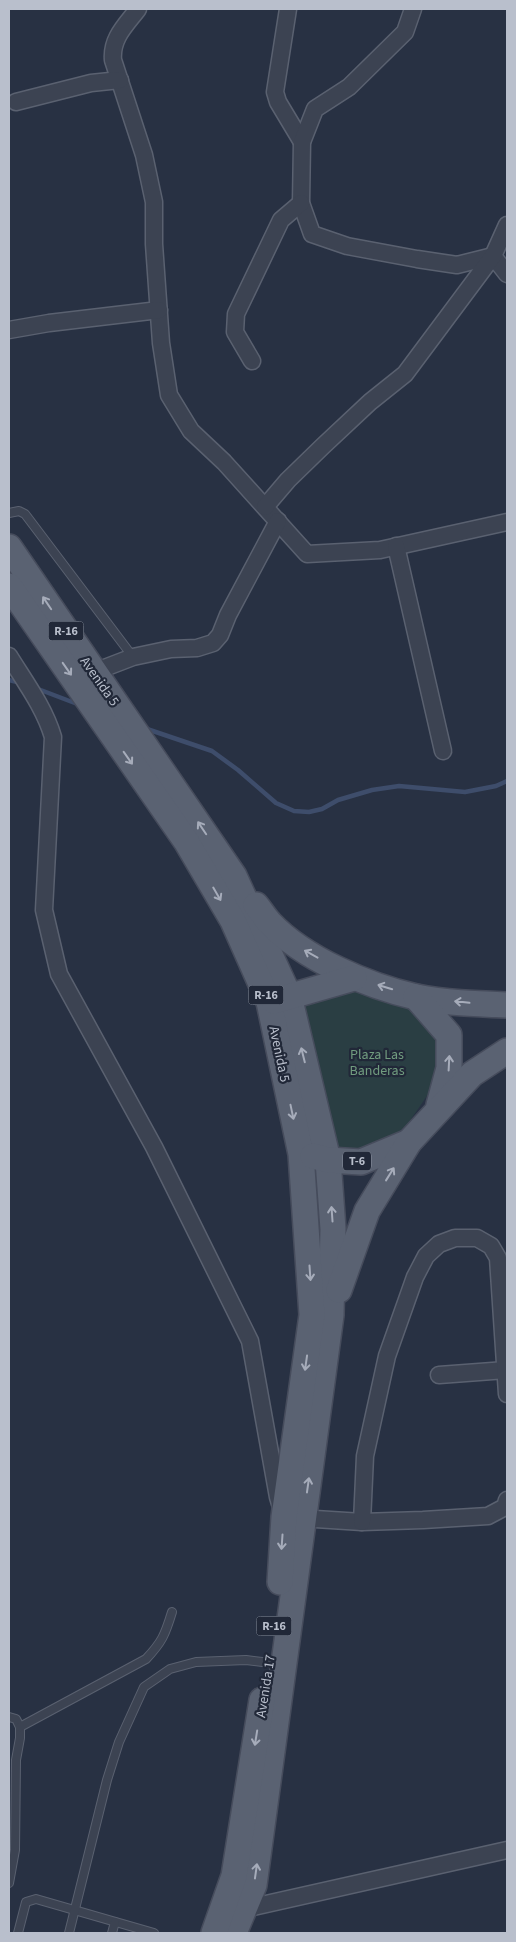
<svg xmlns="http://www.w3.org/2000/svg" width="516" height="1942" font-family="'Source Sans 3',sans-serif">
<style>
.green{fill:#2a3e43}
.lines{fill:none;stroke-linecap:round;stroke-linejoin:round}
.stream{stroke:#3e4d6b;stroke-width:4.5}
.service-casing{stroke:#5a6170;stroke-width:10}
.minor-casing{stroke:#5a6170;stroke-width:19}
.primary-casing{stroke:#464c5c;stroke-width:28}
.service{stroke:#3c4352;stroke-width:8}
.minor{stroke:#3c4352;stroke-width:16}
.primary{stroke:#5a6272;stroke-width:25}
.oneway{stroke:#a6acba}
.labels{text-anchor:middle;stroke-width:4.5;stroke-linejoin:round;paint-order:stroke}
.shield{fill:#212838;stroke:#8b92a0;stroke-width:1}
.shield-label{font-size:12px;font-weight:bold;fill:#b9bfcc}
.street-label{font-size:14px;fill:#b9bfcc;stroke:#212838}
.park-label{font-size:14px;fill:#719c7f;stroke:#212838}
</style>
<rect width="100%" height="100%" fill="#283143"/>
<path class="green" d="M353,989L395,1002L421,1016L442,1045V1074L407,1125L382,1145L357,1153L335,1146L299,1000Z"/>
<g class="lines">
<g class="stream">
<path d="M9,680L17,682"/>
<path d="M38,689L80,705"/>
<path d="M144,728L212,751L238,770L276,803L294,811L309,812L322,809L338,800L372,790L399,786L465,792L496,786L507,781"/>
</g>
<g class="service-casing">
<g id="service">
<path d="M9,513L19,511L25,514L133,657"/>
<path d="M9,1717L16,1719L20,1727V1738L16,1760L15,1850L9,1883"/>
<path d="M20,1727L146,1659C162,1642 165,1635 172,1612"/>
<path d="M18,1933L26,1902L36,1899L154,1933"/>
<path d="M69,1933L107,1780L119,1742L144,1687L170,1669L196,1662L246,1660L279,1664"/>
<path d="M112,1933L115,1922"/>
</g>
</g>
<g class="minor-casing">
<g id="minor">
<path d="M138,9C126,25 111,38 113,60L144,155L154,202V244L161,343L169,395L191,431L224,462L307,554L380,550L507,522"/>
<path d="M288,9L275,92L278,102L302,142"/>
<path d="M413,9L405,32L349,87L315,109L302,142L301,203L312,234L347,246L417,259L457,265L493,256L507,274"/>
<path d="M16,102L91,83L120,80"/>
<path d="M9,330L49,323L159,310"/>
<path d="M252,361L235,332L236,314L281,220L301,203"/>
<path d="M265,507L288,480L323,446L370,402L405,374L493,256L507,225"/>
<path d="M396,546L443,751"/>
<path d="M9,656C25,682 44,707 53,737L44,910L59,974L154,1147L250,1341L278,1497L284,1517L362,1522L423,1520L488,1516L505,1507L507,1500"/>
<path d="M94,672L133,657L171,649L197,648L213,643L220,635L228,615L278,521"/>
<path d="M439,1375L506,1370"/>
<path d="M362,1522L365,1456L387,1356L415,1277L426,1256L439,1244L455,1238H477L491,1246L498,1258L507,1394"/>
<path d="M239,1907L244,1909L507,1850"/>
</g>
</g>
<g class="primary-casing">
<g id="primary">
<path d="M9,547L234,876L289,996L328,1160L333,1229L331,1315L254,1885L234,1933"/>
<path d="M9,586L186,841L233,921L269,1002L301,1154L312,1315L284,1517L280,1582"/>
<path d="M256,905C261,911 265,918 270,923C304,959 368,986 416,997C445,1003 477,1004 507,1005"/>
<path d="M416,997L449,1035V1068L439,1105"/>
<path d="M274,1001L354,978"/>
<path d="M313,1156L328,1160L361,1162L409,1142"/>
<path d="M339,1290L367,1211L409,1142L472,1074L507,1051"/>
<path d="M214,1933L234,1876L262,1700"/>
</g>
</g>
<use href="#service" class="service"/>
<use href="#minor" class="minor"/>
<use href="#primary" class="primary"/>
</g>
<defs><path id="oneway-shaft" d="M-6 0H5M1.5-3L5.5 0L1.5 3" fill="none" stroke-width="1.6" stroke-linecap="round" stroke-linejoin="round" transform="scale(1.25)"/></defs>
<g class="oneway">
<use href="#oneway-shaft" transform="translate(47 603) rotate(-124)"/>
<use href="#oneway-shaft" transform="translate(67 669) rotate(55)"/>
<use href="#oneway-shaft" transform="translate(128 758) rotate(55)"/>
<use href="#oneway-shaft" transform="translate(202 828) rotate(-124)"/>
<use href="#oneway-shaft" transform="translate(217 894) rotate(60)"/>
<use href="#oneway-shaft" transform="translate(311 954) rotate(-151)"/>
<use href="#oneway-shaft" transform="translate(385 987) rotate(-163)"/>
<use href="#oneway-shaft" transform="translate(462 1002) rotate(-174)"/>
<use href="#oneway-shaft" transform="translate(303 1055) rotate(-104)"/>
<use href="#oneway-shaft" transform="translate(449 1063) rotate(-87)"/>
<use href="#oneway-shaft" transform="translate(292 1112) rotate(78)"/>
<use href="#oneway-shaft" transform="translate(390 1174) rotate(-58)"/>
<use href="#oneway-shaft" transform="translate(332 1214) rotate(-94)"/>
<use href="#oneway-shaft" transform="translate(310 1273) rotate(86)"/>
<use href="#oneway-shaft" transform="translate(306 1363) rotate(98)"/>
<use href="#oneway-shaft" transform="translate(308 1485) rotate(-82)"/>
<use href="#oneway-shaft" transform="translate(282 1542) rotate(94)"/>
<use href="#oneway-shaft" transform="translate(256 1738) rotate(99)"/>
<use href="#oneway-shaft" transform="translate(256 1871) rotate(-82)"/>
</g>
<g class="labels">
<g class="shield">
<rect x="48.5" y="621.5" width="35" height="19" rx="4"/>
<rect x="248.5" y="985.5" width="35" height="19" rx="4"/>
<rect x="343" y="1151.5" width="28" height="19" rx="4"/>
<rect x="256.5" y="1616.5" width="35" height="19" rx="4"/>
</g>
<g class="shield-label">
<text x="66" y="635">R-16</text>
<text x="266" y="999">R-16</text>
<text x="357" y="1165">T-6</text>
<text x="274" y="1630">R-16</text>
</g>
<g class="street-label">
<text transform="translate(100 681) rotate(55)" y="5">Avenida 5</text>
<text transform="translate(280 1054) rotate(78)" y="5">Avenida 5</text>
<text transform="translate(265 1686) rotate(-81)" y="5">Avenida 17</text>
</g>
<g class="park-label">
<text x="377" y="1059">Plaza Las<tspan x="377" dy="16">Banderas</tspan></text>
</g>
</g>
<rect width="516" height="1942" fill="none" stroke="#b9bfcc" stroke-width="20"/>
</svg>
